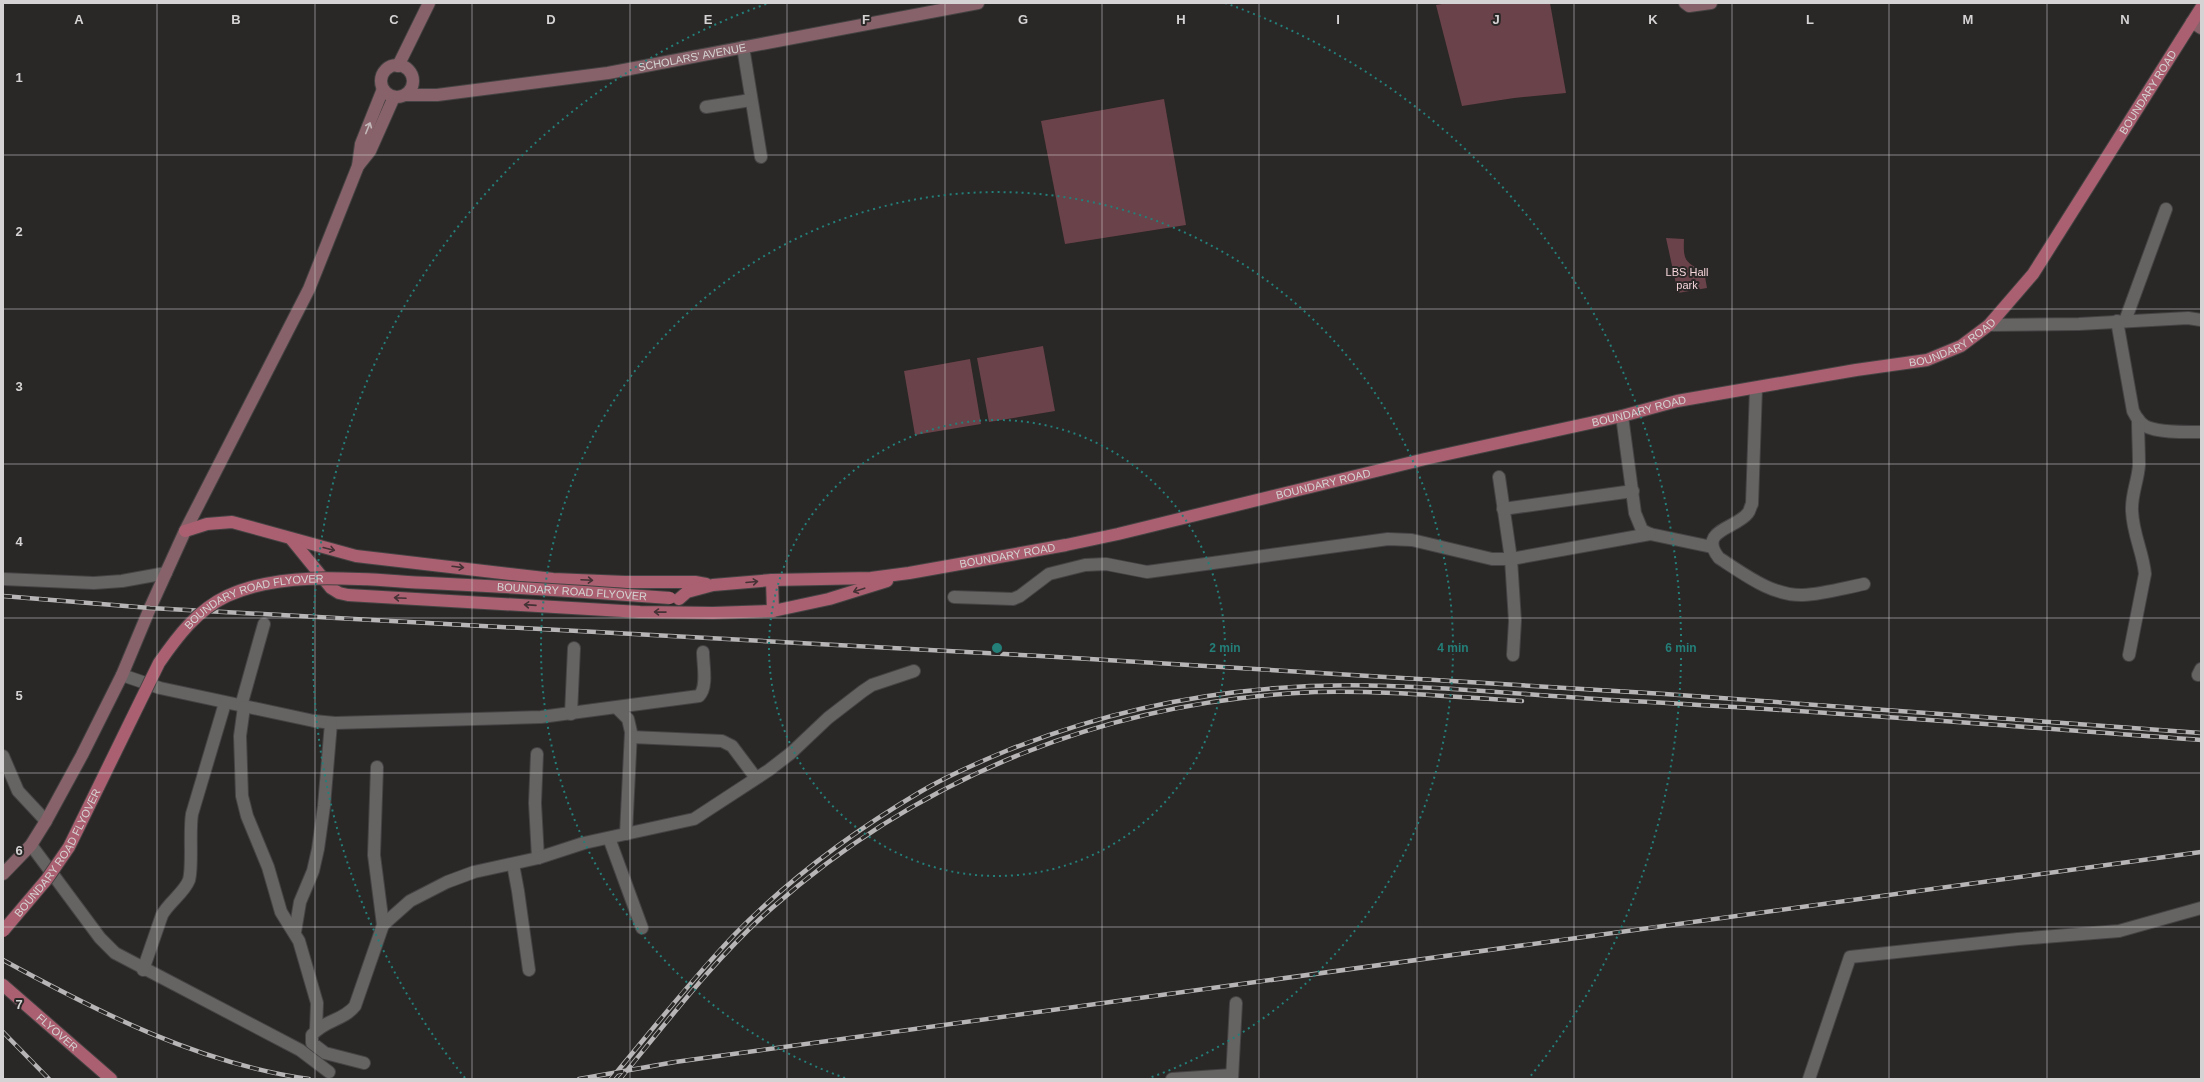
<svg xmlns="http://www.w3.org/2000/svg" width="2204" height="1082" font-family="Arial,sans-serif">
<style>
.green{fill:#6a4249}
.lines{fill:none;stroke-linecap:round;stroke-linejoin:round}
.street-casing{stroke:#454343;stroke-width:14}
.secondary-casing{stroke:#454343;stroke-width:14}
.primary-casing{stroke:#454343;stroke-width:14}
.street{stroke:#666363;stroke-width:12}
.secondary{stroke:#88626a;stroke-width:12}
.primary{stroke:#aa6070;stroke-width:12}
.rail-casing{stroke:#b7b5b5;stroke-width:4.5}
.rail{stroke:#2a2727;stroke-width:3;stroke-dasharray:9;stroke-linecap:butt}
.primary-bridge-casing{stroke:#454343;stroke-width:14;stroke-linecap:butt}
.primary-bridge{stroke:#aa6070;stroke-width:12}
.oneway{stroke:#c2b7b9}
.oneway2{stroke:#443236}
.grid{fill:none;stroke:#d5d3d3;stroke-width:1;stroke-opacity:0.55}
.ring{fill:none;stroke:#237f78;stroke-width:2;stroke-dasharray:2 4}
.labels{text-anchor:middle;stroke-width:4;stroke-linejoin:round;paint-order:stroke}
.street-label{font-size:11px;fill:#d5d3d3;stroke:#2a2727}
.park-label{font-size:11px;fill:#f5d5da;stroke:#2a2727}
.grid-label{font-size:13px;text-anchor:middle;font-weight:bold;fill:#d5d3d3;stroke:#2a2727;stroke-width:4;stroke-linejoin:round;paint-order:stroke}
.centre{fill:#237f78;stroke:#2a2727;stroke-width:2}
.ring-label{font-size:12px;text-anchor:middle;font-weight:bold;fill:#237f78;stroke:#2a2727;stroke-width:4;stroke-linejoin:round;paint-order:stroke}
</style>
<rect width="100%" height="100%" fill="#2a2727"/>
<g class="green">
<path d="M1448,3H1550L1566,93L1514,98L1462,106L1436,5Z"/>
<path d="M1164,99L1186,225L1065,244L1041,121Z"/>
<path d="M1666,238L1684,239C1683,260 1685,263 1704,271L1707,288L1678,293Z"/>
<path d="M1043,346L1055,411L989,422L977,358Z"/>
<path d="M970,359L981,424L915,435L904,371Z"/>
</g>
<g class="lines">
<g class="street-casing">
<g id="street">
<path d="M743,47L761,157"/>
<path d="M706,107L751,100"/>
<path d="M2117,321L2133,411C2136,417 2140,423 2145,426C2158,433 2187,432 2201,432"/>
<path d="M2125,321L2166,209"/>
<path d="M1989,325L2079,324L2188,318L2201,320"/>
<path d="M1756,388L1752,504C1750,507 1750,511 1748,513C1736,529 1697,530 1719,558C1744,574 1772,596 1803,595C1823,594 1844,588 1864,584"/>
<path d="M1622,416L1635,513L1642,530L1650,534L1712,547"/>
<path d="M1499,477L1511,559L1515,621L1513,655"/>
<path d="M1503,509L1633,491"/>
<path d="M3,579L94,583L122,581L166,573"/>
<path d="M954,597L1013,599L1020,596L1049,574L1085,565L1106,564L1147,572L1388,539L1412,540L1492,559H1511L1650,534"/>
<path d="M2129,655L2145,574C2143,552 2133,535 2132,511C2131,495 2138,481 2139,465C2139,450 2138,434 2138,419"/>
<path d="M122,675L160,688L314,721L335,723L541,717L699,696C708,687 703,665 703,652"/>
<path d="M2198,675L2201,669"/>
<path d="M241,706L264,624"/>
<path d="M244,707L240,736L242,796L247,816L268,867L281,912L299,941L317,1003L316,1030"/>
<path d="M617,708L628,719L631,732L626,834"/>
<path d="M571,714L574,648"/>
<path d="M631,737L722,741L732,746L756,778"/>
<path d="M537,754L535,803L538,858"/>
<path d="M3,756L18,791L46,821"/>
<path d="M377,767L374,855L383,925"/>
<path d="M609,838L642,928"/>
<path d="M31,845L100,938L115,953L300,1050L329,1072"/>
<path d="M513,864L518,891L529,970"/>
<path d="M295,932L300,902L313,871L318,849L324,806L331,723"/>
<path d="M143,970L162,915C169,902 184,893 189,880C193,866 189,832 192,814L225,703"/>
<path d="M364,1063L325,1053L312,1043V1035C324,1020 343,1021 355,1006L383,925L410,901L447,882L474,872L538,858L584,843L694,819L769,770L791,753L828,718L863,691L872,685L914,671"/>
<path d="M1172,1079L1232,1075"/>
<path d="M1232,1079L1236,1003"/>
<path d="M1809,1079L1850,957L2018,939L2119,931L2201,908"/>
</g>
</g>
<g class="secondary-casing">
<g id="secondary">
<path d="M1685,3L1689,6L1711,3"/>
<path d="M2192,22L2201,28"/>
<circle cx="397" cy="81" r="16"/>
<path d="M398,66L429,3"/>
<path id="s1" d="M405,95H437L608,73L978,3"/>
<path d="M358,166L370,151L394,97"/>
<path d="M3,874L31,845L46,821L82,755L122,675L150,608L185,531L309,289L358,166L361,144L383,89"/>
</g>
</g>
<g class="primary-casing">
<g id="primary">
<path d="M185,531L207,524L232,522L356,556L553,579L625,582H695L706,584"/>
<path d="M292,540L331,588L339,593L348,595L640,612L713,613L773,611L829,599L887,581"/>
<path d="M772,580L773,611"/>
<path id="s2" d="M679,599L687,592L713,585L772,580L871,578L909,573L1066,545L1118,534L1425,459L1622,416L1677,401L1856,370L1927,360L1961,346L1989,325L2033,274L2201,8"/>
<path id="s3" d="M3,985L111,1079"/>
</g>
</g>
<use href="#street" class="street"/>
<use href="#secondary" class="secondary"/>
<use href="#primary" class="primary"/>
<g class="rail-casing">
<g id="rail">
<path d="M3,596L150,608L1040,656L1665,694L2201,733"/>
<path d="M3,960C98,1012 200,1064 309,1079"/>
<path d="M3,1032L49,1079"/>
<path d="M579,1079L675,1062L2201,852"/>
<path d="M611,1079C652,1030 691,980 735,934C789,879 854,831 920,792C947,776 977,763 1006,751C1128,702 1257,681 1388,686C1469,688 1549,697 1630,701C1821,711 2011,726 2201,740"/>
<path d="M620,1079C668,1021 715,958 772,908C925,773 1111,701 1315,692C1384,690 1454,697 1522,701"/>
</g>
</g>
<use href="#rail" class="rail"/>
<g class="primary-bridge-casing">
<g id="primary-bridge">
<path id="s4" d="M3,931L47,879L69,847L159,663C177,637 197,610 227,596C286,569 366,580 429,583C510,587 590,592 670,598"/>
</g>
</g>
<use href="#primary-bridge" class="primary-bridge"/>
</g>
<defs><path id="oneway-shaft" d="M-6 0H5M1.5-3L5.5 0L1.5 3" fill="none" stroke-width="1.6" stroke-linecap="round" stroke-linejoin="round"/></defs>
<use class="oneway" href="#oneway-shaft" transform="translate(368 128) rotate(-68)"/>
<g class="oneway2">
<use href="#oneway-shaft" transform="translate(329 549) rotate(14)"/>
<use href="#oneway-shaft" transform="translate(458 567) rotate(7)"/>
<use href="#oneway-shaft" transform="translate(587 580) rotate(3)"/>
<use href="#oneway-shaft" transform="translate(752 582) rotate(-5)"/>
<use href="#oneway-shaft" transform="translate(859 590) rotate(162)"/>
<use href="#oneway-shaft" transform="translate(400 598) rotate(-177)"/>
<use href="#oneway-shaft" transform="translate(530 605) rotate(-176)"/>
<use href="#oneway-shaft" transform="translate(660 612) rotate(-179)"/>
</g>
<path class="grid" d="M157,3V1079M315,3V1079M472,3V1079M630,3V1079M787,3V1079M945,3V1079M1102,3V1079M1259,3V1079M1417,3V1079M1574,3V1079M1732,3V1079M1889,3V1079M2047,3V1079M3,155H2201M3,309H2201M3,464H2201M3,618H2201M3,773H2201M3,927H2201"/>
<g class="ring">
<circle cx="997" cy="648" r="228"/>
<path d="M845 1078A456 456 0 1 1 1149 1078"/>
<path d="M465 1078A684 684 0 0 1 769 3M1225 3A684 684 0 0 1 1529 1078"/>
</g>
<g class="labels">
<g class="street-label">
<text dy="4" stroke="none"><textPath href="#s1" startOffset="290">SCHOLARS' AVENUE</textPath></text>
<text dy="4" stroke="none"><textPath href="#s2" startOffset="1629">BOUNDARY ROAD</textPath></text>
<text dy="4" stroke="none"><textPath href="#s2" startOffset="1305">BOUNDARY ROAD</textPath></text>
<text dy="4" stroke="none"><textPath href="#s2" startOffset="982">BOUNDARY ROAD</textPath></text>
<text dy="4" stroke="none"><textPath href="#s2" startOffset="658">BOUNDARY ROAD</textPath></text>
<text dy="4" stroke="none"><textPath href="#s2" startOffset="334">BOUNDARY ROAD</textPath></text>
<text dy="4" stroke="none"><textPath href="#s4" startOffset="756">BOUNDARY ROAD FLYOVER</textPath></text>
<text dy="4" stroke="none"><textPath href="#s4" startOffset="432">BOUNDARY ROAD FLYOVER</textPath></text>
<text dy="4" stroke="none"><textPath href="#s4" startOffset="96">BOUNDARY ROAD FLYOVER</textPath></text>
<text dy="4" stroke="none"><textPath href="#s3" startOffset="72">FLYOVER</textPath></text>
</g>
<g class="park-label">
<text x="1687" y="276">LBS Hall<tspan x="1687" dy="13">park</tspan></text>
</g>
</g>
<g class="grid-label">
<text x="79" y="24">A</text>
<text x="236" y="24">B</text>
<text x="394" y="24">C</text>
<text x="551" y="24">D</text>
<text x="708" y="24">E</text>
<text x="866" y="24">F</text>
<text x="1023" y="24">G</text>
<text x="1181" y="24">H</text>
<text x="1338" y="24">I</text>
<text x="1496" y="24">J</text>
<text x="1653" y="24">K</text>
<text x="1810" y="24">L</text>
<text x="1968" y="24">M</text>
<text x="2125" y="24">N</text>
<text x="19" y="82">1</text>
<text x="19" y="236">2</text>
<text x="19" y="391">3</text>
<text x="19" y="546">4</text>
<text x="19" y="700">5</text>
<text x="19" y="855">6</text>
<text x="19" y="1009">7</text>
</g>
<circle cx="997" cy="648" r="6" class="centre"/>
<g class="ring-label">
<text x="1225" y="652">2 min</text>
<text x="1453" y="652">4 min</text>
<text x="1681" y="652">6 min</text>
</g>
<rect width="2204" height="1082" fill="none" stroke="#d5d3d3" stroke-width="8"/>
</svg>
